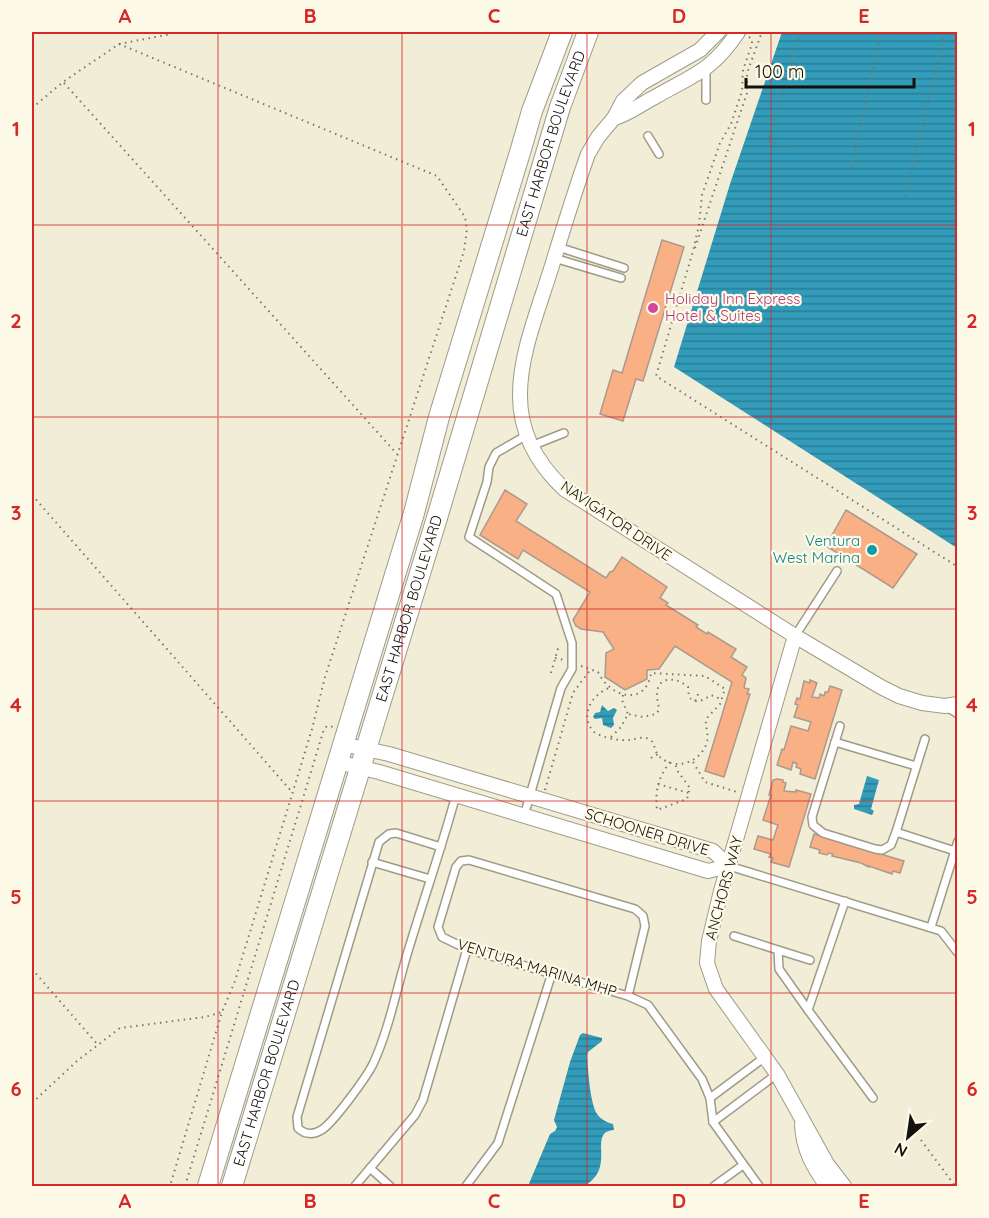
<svg xmlns="http://www.w3.org/2000/svg" width="989" height="1218" font-family="Quicksand,sans-serif">
<style>
.water{fill:url(#water-rules)}
.building{fill:#f8b084;stroke:#ad998d;stroke-width:1.5}
.lines{fill:none;stroke-linecap:round;stroke-linejoin:round}
.lane-casing{stroke:#a09b87;stroke-width:10}
.street-casing{stroke:#a09b87;stroke-width:16}
.secondary-casing{stroke:#a09b87;stroke-width:22}
.path{stroke:#7b7869;stroke-width:2;stroke-dasharray:1.5 4.5;stroke-linecap:butt}
.lane{stroke:#fff;stroke-width:7}
.street{stroke:#fff;stroke-width:14}
.secondary{stroke:#fff;stroke-width:20}
.grid{fill:none;stroke:#d62828;stroke-width:1.5;stroke-opacity:0.55}
.hotel-dot{fill:#d1479c;stroke:#fefae8;stroke-width:2}
.culture-dot{fill:#0f9aa8;stroke:#fefae8;stroke-width:2}
.labels{text-anchor:middle;stroke-width:4.5;stroke-linejoin:round;paint-order:stroke}
.street-label{font-size:15px;fill:#14130b;stroke:#fefae8}
.hotel-label{font-size:15px;fill:#b23c85;stroke:#fefae8;text-anchor:start}
.culture-label{font-size:15px;fill:#0d838f;stroke:#fefae8;text-anchor:end}
.neatline{fill:none;stroke:#d62828;stroke-width:2}
.grid-label{font-size:20px;text-anchor:middle;font-weight:bold;fill:#d62828}
</style>
<defs>
<pattern id="water-rules" width="6" height="5" patternUnits="userSpaceOnUse" patternTransform="scale(1.5)"><rect width="6" height="5" fill="#329cba"/><path d="M0 2.5h6" fill="none" stroke="#297e95"/></pattern>
</defs>
<rect width="100%" height="100%" fill="#f2edd7"/>
<g class="water">
<path d="M782,32H957V548L674,367L730,184Z"/>
<path d="M602,705L608,711L614,708L617,710L613,718L614,725L611,728L603,725L602,718L595,719L593,717L595,713L600,712Z"/>
<path d="M867,776L879,780L871,809L874,811L872,815L854,809V805L859,804Z"/>
<path d="M583,1033L602,1038V1041L588,1052L587,1055C588,1069 590,1103 597,1114C600,1119 608,1123 613,1124L614,1130C612,1130 607,1131 605,1133C594,1143 613,1170 584,1186H528L550,1134L555,1131L557,1127L554,1120L570,1062L580,1035Z"/>
</g>
<g class="building">
<path d="M662,240L684,247L643,381L636,379L623,421L600,414L613,370L622,373Z"/>
<path d="M505,490L527,504L516,521L606,578L610,572L613,571L622,557L667,587L660,598L668,603L666,605L698,625L696,627L707,634L708,632L736,649L731,657L747,667L742,675L746,678L744,688L749,689L747,694H750L724,777L705,771L732,682L675,646L659,669L647,670V679L625,690L605,677L606,653L614,649L603,632L581,629L576,626L573,620L590,592L523,550L518,559L480,535Z"/>
<path d="M846,510L917,554L893,588L826,546Z"/>
<path d="M810,680L817,683L812,697L819,698L820,694L824,696L825,692H828L830,686L842,690L815,779L800,774L801,769L796,767L797,764L793,762L791,770L777,765L782,749L784,750L791,726L808,731L811,722L794,717L798,705L795,704L797,698L800,699L804,681L810,683Z"/>
<path d="M777,779L783,780V782L786,783L784,791L796,792V790L811,794L789,867L771,862L773,858L769,857L771,854L754,849L758,836L773,840L778,825L763,820L771,795H769L773,780Z"/>
<path d="M814,834L904,861L900,873L893,871L892,874L869,866V867L861,863L832,856L833,854L828,853L827,855L819,853L820,850L810,847Z"/>
</g>
<g class="lines">
<g class="lane-casing">
<g id="lane">
<path d="M706,68V100"/>
<path d="M648,136L659,154"/>
<path d="M558,247L624,268"/>
<path d="M554,258L621,278"/>
<path d="M531,446L564,433"/>
<path d="M795,636L837,571"/>
<path d="M947,707L958,714"/>
<path d="M840,726L815,807L812,817L813,825L823,833L875,849L882,850L891,845L896,832L958,852"/>
<path d="M835,742L916,766"/>
<path d="M524,816L561,688L572,669V643L556,594L469,537L487,482L489,467L496,453L527,435"/>
<path d="M896,832L925,739"/>
<path d="M441,847L396,833L389,834L379,842L297,1117L298,1128C305,1135 314,1135 323,1129C335,1120 366,1078 373,1064C388,1032 396,992 406,958C422,904 441,850 456,795"/>
<path d="M372,862L430,879"/>
<path d="M729,866L941,931L958,953"/>
<path d="M845,901L808,1010L873,1098"/>
<path d="M931,927L958,841"/>
<path d="M734,936L778,950L779,969L808,1010"/>
<path d="M778,950L810,960"/>
<path d="M628,996L645,926L643,916L635,909L469,860L461,861L456,867L438,927L442,937L467,949L628,996L648,1005L702,1079L710,1098L713,1122L759,1186"/>
<path d="M710,1098L765,1057"/>
<path d="M713,1122L777,1074"/>
<path d="M370,1168L390,1186"/>
<path d="M355,1186L415,1115L423,1100L467,949"/>
<path d="M466,1186L498,1143L552,973"/>
<path d="M714,1186L743,1165"/>
</g>
</g>
<g class="street-casing">
<g id="street">
<path d="M718,32L700,50L642,83L623,101L614,118L598,137L588,154C574,193 562,233 550,272C524,353 492,421 564,489L795,636L881,687L899,696L922,703L945,706L958,704"/>
<path d="M614,118C629,114 641,104 655,97C693,75 712,71 738,32"/>
<path d="M795,636L721,891L709,941L707,963L716,989L777,1074L827,1164L844,1186"/>
<path d="M342,744L389,754L713,851L729,866"/>
<path d="M337,762L379,772L708,871L729,866"/>
<path d="M802,1125C803,1149 813,1167 827,1186"/>
</g>
</g>
<g class="secondary-casing">
<g id="secondary">
<path d="M208,1186L414,513L439,417L521,149L532,111L562,32"/>
<path id="s1" d="M232,1186L436,521L560,107L588,32"/>
</g>
</g>
<g class="path">
<path d="M947,32L958,34"/>
<path d="M749,37L752,39V44L743,70L742,91L731,124L720,143L702,195L699,225L693,251L656,376L958,567"/>
<path d="M119,44L171,34L174,32"/>
<path d="M64,83L397,454"/>
<path d="M32,108L63,82L119,44L437,176L465,217L467,229L464,251L325,677L312,729L235,981L222,1012L170,1186"/>
<path d="M793,149L768,141L801,32"/>
<path d="M851,168L881,32"/>
<path d="M905,197L945,32"/>
<path d="M695,248L747,93V73L762,32"/>
<path d="M32,495L292,792"/>
<path d="M555,658L564,660"/>
<path d="M581,666L598,672C610,698 646,707 651,673L705,676L725,689L720,704L706,719C705,727 709,734 707,742C701,763 674,772 658,755C654,750 655,742 649,739C643,736 636,739 630,740C619,741 603,738 594,732C579,716 591,695 609,688"/>
<path d="M551,673L559,645"/>
<path d="M623,695L622,700L628,714"/>
<path d="M695,701L699,692"/>
<path d="M611,737L621,727L628,714L643,717L656,714L659,710C658,699 653,690 663,681C673,678 679,680 688,687L689,697C696,705 703,700 711,695L718,698L720,702"/>
<path d="M651,758L658,754"/>
<path d="M670,762C658,778 655,790 657,810L687,799L690,788L676,769V764"/>
<path d="M693,762L705,782L737,792"/>
<path d="M658,784L689,793"/>
<path d="M545,790L573,693L590,670"/>
<path d="M32,969L98,1045"/>
<path d="M32,1103L77,1061L120,1028L205,1017L222,1012"/>
<path d="M921,1140L955,1186"/>
<path d="M185,1186L324,729L327,726L334,727"/>
</g>
<use href="#lane" class="lane"/>
<use href="#street" class="street"/>
<use href="#secondary" class="secondary"/>
</g>
<path class="grid" d="M218,32V1186M402,32V1186M587,32V1186M771,32V1186M32,225H958M32,417H958M32,609H958M32,801H958M32,993H958"/>
<circle class="hotel-dot" cx="653" cy="308" r="6"/>
<circle class="culture-dot" cx="872" cy="550" r="6"/>
<g class="labels">
<g class="street-label">
<text dy="5" stroke="none"><textPath href="#s1" startOffset="1090">EAST HARBOR BOULEVARD</textPath></text>
<text transform="translate(616 521) rotate(34)" y="5">NAVIGATOR DRIVE</text>
<text dy="5" stroke="none"><textPath href="#s1" startOffset="604">EAST HARBOR BOULEVARD</textPath></text>
<text transform="translate(647 832) rotate(17)" y="5">SCHOONER DRIVE</text>
<text transform="translate(724 888) rotate(-75)" y="5">ANCHORS WAY</text>
<text transform="translate(537 968) rotate(17)" y="5">VENTURA MARINA MHP</text>
<text dy="5" stroke="none"><textPath href="#s1" startOffset="118">EAST HARBOR BOULEVARD</textPath></text>
</g>
<g class="hotel-label">
<text x="665" y="304">Holiday Inn Express<tspan x="665" dy="17">Hotel &amp; Suites</tspan></text>
</g>
<g class="culture-label">
<text x="860" y="546">Ventura<tspan x="860" dy="17">West Marina</tspan></text>
</g>
</g>
<rect width="989" height="1218" fill="none" stroke="#fefae8" stroke-width="66"/>
<g transform="translate(908 1137) rotate(209)" stroke="#fefae8" stroke-width="4.5" paint-order="stroke">
<path d="M0-4.5L10 22L0 15L-10 22Z" fill="#14130b"/>
<text y="-9" font-size="16" font-weight="bold" text-anchor="middle" fill="#14130b">N</text>
</g>
<path d="M746 78v9h168v-9" fill="none" stroke="#14130b" stroke-width="3"/>
<text x="755" y="78" font-size="18" fill="#14130b" stroke="#fefae8" stroke-width="4.5" paint-order="stroke">100 m</text>
<rect x="33" y="33" width="923" height="1152" class="neatline"/>
<g class="grid-label">
<text x="125" y="23">A</text>
<text x="310" y="23">B</text>
<text x="494" y="23">C</text>
<text x="679" y="23">D</text>
<text x="864" y="23">E</text>
<text x="16" y="136">1</text>
<text x="972" y="136">1</text>
<text x="16" y="328">2</text>
<text x="972" y="328">2</text>
<text x="16" y="520">3</text>
<text x="972" y="520">3</text>
<text x="16" y="712">4</text>
<text x="972" y="712">4</text>
<text x="16" y="904">5</text>
<text x="972" y="904">5</text>
<text x="16" y="1096">6</text>
<text x="972" y="1096">6</text>
<text x="125" y="1208">A</text>
<text x="310" y="1208">B</text>
<text x="494" y="1208">C</text>
<text x="679" y="1208">D</text>
<text x="864" y="1208">E</text>
</g>
</svg>
